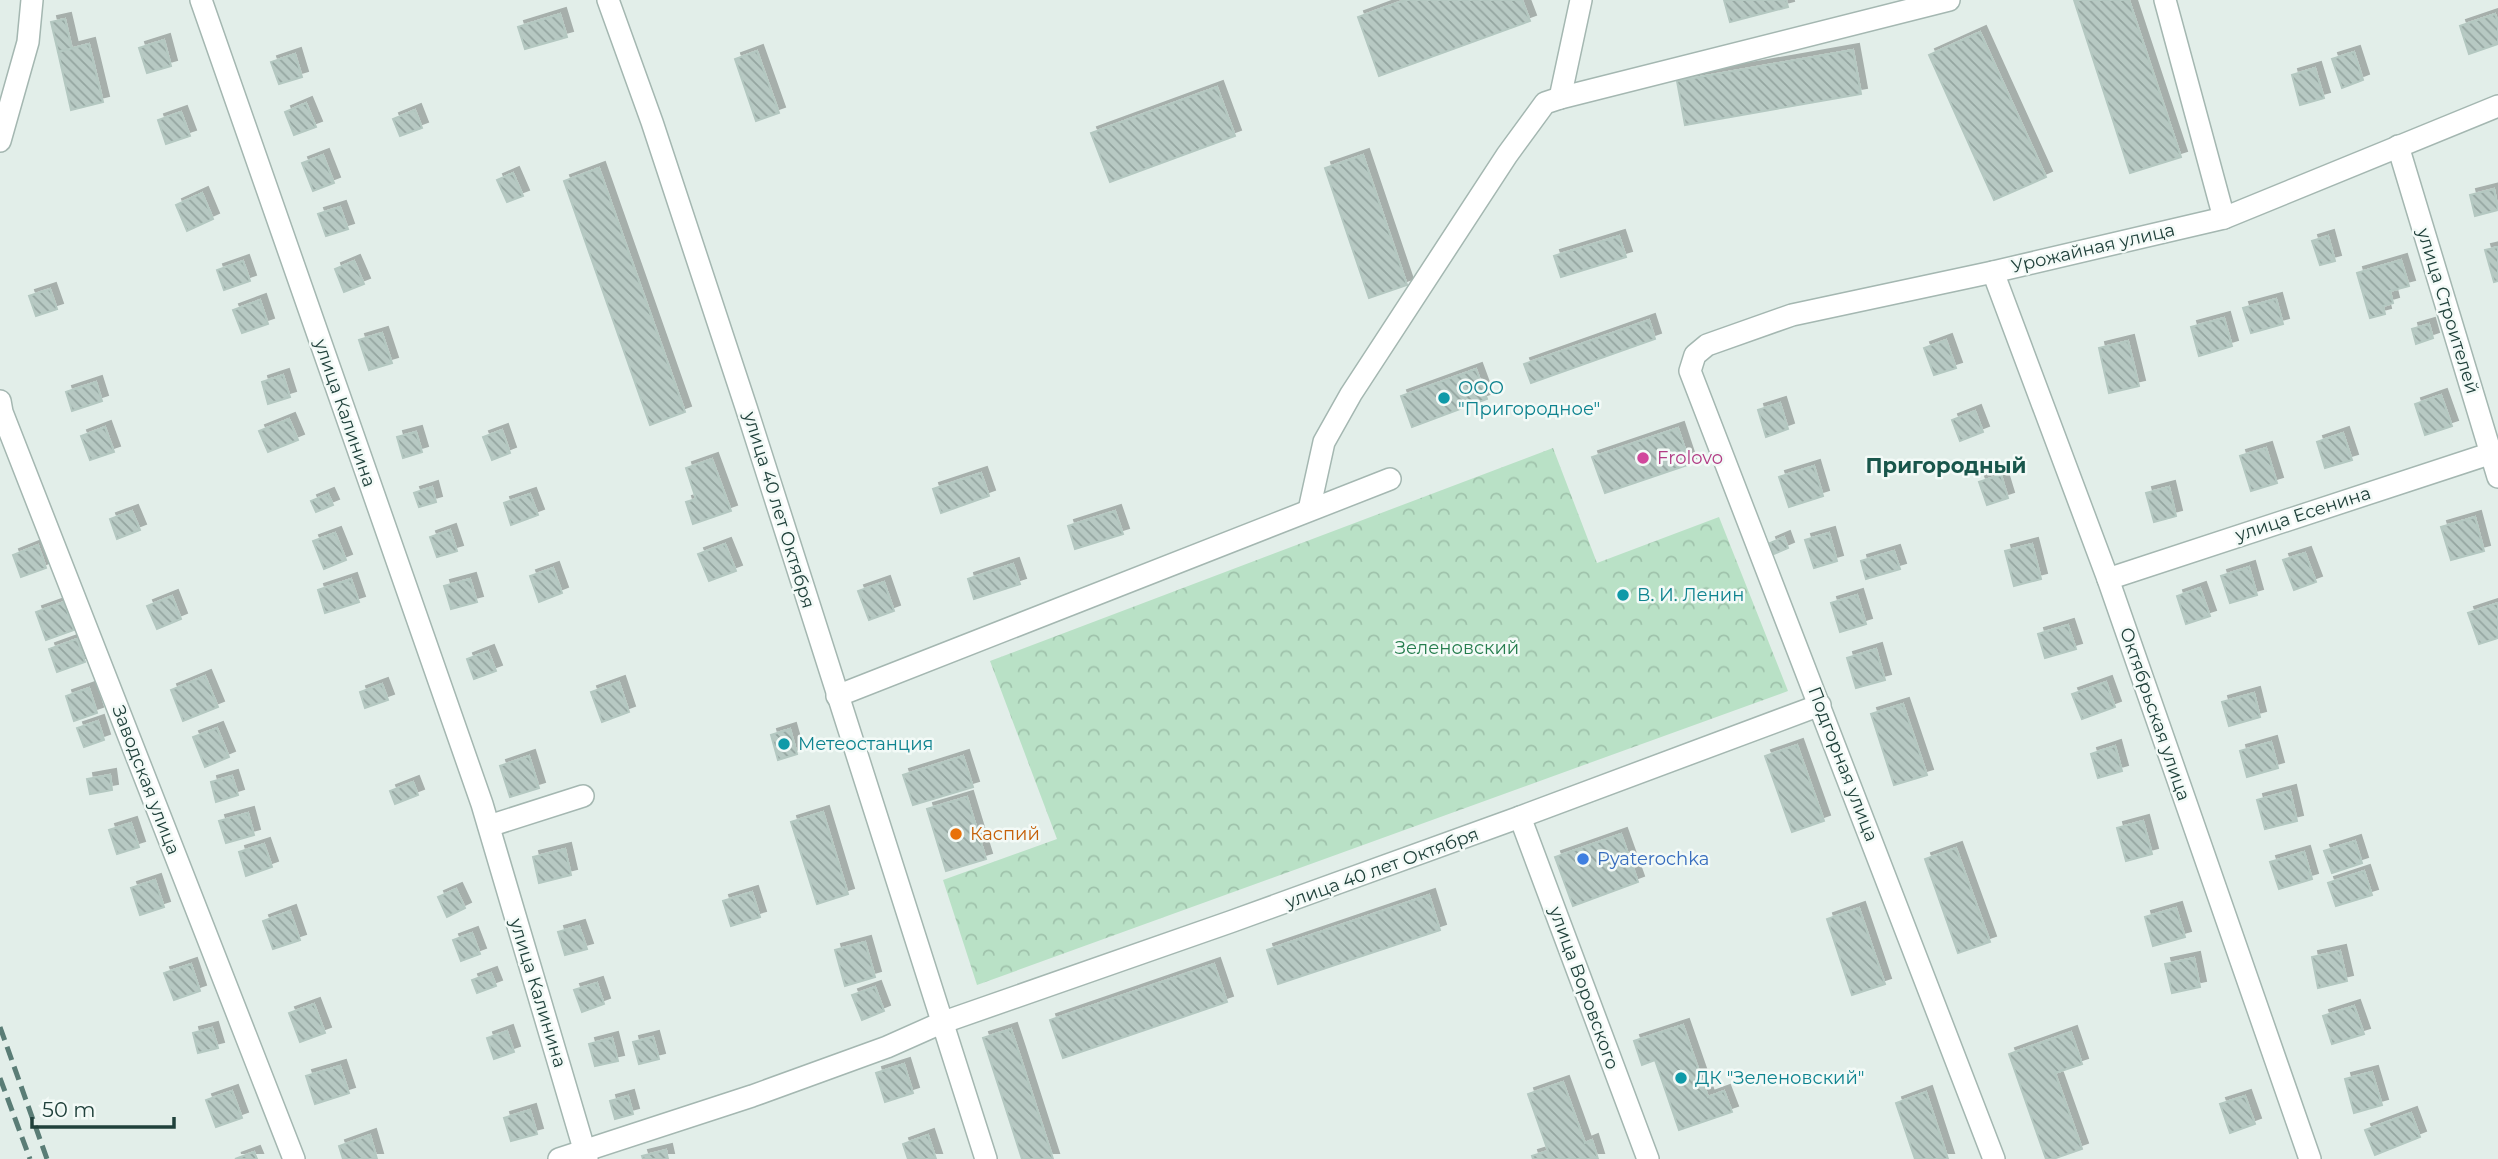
<svg xmlns="http://www.w3.org/2000/svg" width="2498" height="1159" font-family="Montserrat,sans-serif">
<style>
.park{fill:url(#park-crowns)}
.building{fill:url(#building-back-hatch);stroke:#b4c8c1;stroke-width:2;filter:url(#shadow)}
.lines{fill:none;stroke-linecap:round;stroke-linejoin:round}
.minor-casing{stroke:#a4b7b1;stroke-width:24}
.minor{stroke:#fff;stroke-width:21}
.rail{stroke:#5a7d76;stroke-width:5;stroke-dasharray:14 7;stroke-linecap:butt}
.culture-dot{fill:#0f9aa8;stroke:#f3faf7;stroke-width:2.5}
.hotel-dot{fill:#d1479c;stroke:#f3faf7;stroke-width:2.5}
.food-dot{fill:#e8710a;stroke:#f3faf7;stroke-width:2.5}
.shop-dot{fill:#3f7fe0;stroke:#f3faf7;stroke-width:2.5}
.labels{text-anchor:middle;stroke-width:5;stroke-linejoin:round;paint-order:stroke}
.street-label{font-size:18px;fill:#20413b;stroke:#f3faf7}
.culture-label{font-size:18px;fill:#0d838f;stroke:#f3faf7;text-anchor:start}
.hotel-label{font-size:18px;fill:#b23c85;stroke:#f3faf7;text-anchor:start}
.park-label{font-size:18px;fill:#257d4d;stroke:#f3faf7}
.food-label{font-size:18px;fill:#c56008;stroke:#f3faf7;text-anchor:start}
.shop-label{font-size:18px;fill:#366cbe;stroke:#f3faf7;text-anchor:start}
.quarter-label{font-size:21px;font-weight:bold;fill:#19564b;stroke:#f3faf7}
</style>
<defs>
<pattern id="park-crowns" width="20" height="18" patternUnits="userSpaceOnUse" patternTransform="scale(1.75)"><rect width="20" height="18" fill="#b9e1c6"/><path d="M2 6a3 3 0 1 1 6 0M12 15a3 3 0 1 1 6 0" fill="none" stroke="#9fc2ab"/></pattern>
<pattern id="building-back-hatch" width="6" height="6" patternUnits="userSpaceOnUse" patternTransform="scale(1.75)"><rect width="6" height="6" fill="#b7c9c3"/><path d="M-1 5l2 2M0 0l6 6M5-1l2 2" fill="none" stroke="#94a5a0"/></pattern>
<filter id="shadow"><feDropShadow dx="6" dy="-6" stdDeviation="0" flood-color="#0004"/></filter>
</defs>
<rect width="100%" height="100%" fill="#e2eee9"/>
<path class="park" d="M1553,448L1597,563L1719,517L1788,691L977,985L943,880L1057,839L990,661Z"/>
<g class="building">
<path d="M1405,0H1522L1530,21L1379,76L1358,17Z"/>
<path d="M1724,0H1786L1788,7L1730,22Z"/>
<path d="M2074,0H2129L2181,157L2130,173Z"/>
<path d="M560,14L567,37L525,49L518,27Z"/>
<path d="M2495,14L2498,22V44L2469,54L2460,26Z"/>
<path d="M65,19L72,49L58,52L51,22Z"/>
<path d="M1980,32L2046,177L1994,200L1929,55Z"/>
<path d="M164,40L171,66L147,73L139,48Z"/>
<path d="M89,44L103,102L71,110L58,52Z"/>
<path d="M1853,50L1861,94L1685,125L1677,81Z"/>
<path d="M757,51L779,113L756,121L735,59Z"/>
<path d="M2354,52L2363,80L2342,88L2332,59Z"/>
<path d="M295,54L302,77L279,84L271,62Z"/>
<path d="M2315,68L2324,98L2300,105L2292,75Z"/>
<path d="M1217,87L1235,136L1110,182L1091,133Z"/>
<path d="M306,103L316,127L294,135L285,112Z"/>
<path d="M415,110L422,128L400,136L393,119Z"/>
<path d="M181,112L190,136L166,144L158,120Z"/>
<path d="M323,155L334,183L313,191L302,163Z"/>
<path d="M1363,155L1407,285L1369,298L1325,168Z"/>
<path d="M599,168L685,412L650,425L564,181Z"/>
<path d="M513,173L523,196L507,202L497,180Z"/>
<path d="M2494,189L2498,210L2475,216L2470,195Z"/>
<path d="M202,193L213,219L187,231L176,205Z"/>
<path d="M340,207L348,229L326,236L318,214Z"/>
<path d="M1619,236L1626,257L1561,277L1554,256Z"/>
<path d="M2328,236L2335,261L2320,265L2312,241Z"/>
<path d="M2498,247V281L2494,282L2485,250Z"/>
<path d="M2401,260L2409,286L2390,291L2393,303L2383,306L2385,314L2370,318L2357,273Z"/>
<path d="M243,261L250,281L224,290L217,270Z"/>
<path d="M354,261L364,284L344,292L335,269Z"/>
<path d="M50,289L57,309L36,316L29,296Z"/>
<path d="M2276,299L2283,324L2251,333L2243,308Z"/>
<path d="M260,300L268,324L242,333L233,310Z"/>
<path d="M2224,318L2232,346L2199,356L2191,327Z"/>
<path d="M1649,320L1655,339L1531,383L1524,364Z"/>
<path d="M2429,324L2433,338L2416,344L2412,329Z"/>
<path d="M382,333L392,363L369,370L359,340Z"/>
<path d="M1946,340L1956,368L1934,375L1924,348Z"/>
<path d="M2128,341L2139,386L2109,393L2099,348Z"/>
<path d="M1476,369L1487,399L1412,427L1401,396Z"/>
<path d="M283,375L290,397L268,404L262,382Z"/>
<path d="M96,382L102,401L72,411L66,392Z"/>
<path d="M2441,395L2452,426L2425,435L2415,404Z"/>
<path d="M1780,403L1788,429L1766,437L1758,410Z"/>
<path d="M1975,411L1983,432L1960,441L1952,420Z"/>
<path d="M289,419L298,440L268,452L259,431Z"/>
<path d="M105,427L114,452L90,460L81,436Z"/>
<path d="M1678,428L1690,464L1605,493L1592,457Z"/>
<path d="M502,430L510,453L492,460L483,437Z"/>
<path d="M416,432L422,452L403,458L397,437Z"/>
<path d="M2343,433L2352,460L2325,468L2317,442Z"/>
<path d="M2266,448L2277,483L2251,491L2240,456Z"/>
<path d="M712,459L731,511L693,524L686,502L696,499L686,468Z"/>
<path d="M1814,466L1823,496L1789,507L1779,477Z"/>
<path d="M981,473L989,496L941,513L933,489Z"/>
<path d="M2001,475L2008,498L1987,505L1979,482Z"/>
<path d="M432,487L436,502L419,507L414,493Z"/>
<path d="M2169,487L2176,516L2154,522L2146,493Z"/>
<path d="M328,494L333,505L316,512L311,501Z"/>
<path d="M530,494L538,515L511,525L504,503Z"/>
<path d="M132,511L140,530L117,539L110,519Z"/>
<path d="M1115,511L1123,534L1075,549L1068,526Z"/>
<path d="M2475,517L2484,551L2451,560L2441,527Z"/>
<path d="M450,530L457,551L437,557L430,537Z"/>
<path d="M335,533L346,560L324,569L313,541Z"/>
<path d="M1829,533L1837,561L1814,568L1805,540Z"/>
<path d="M1784,537L1788,548L1774,554L1770,543Z"/>
<path d="M725,544L736,571L709,581L698,554Z"/>
<path d="M2032,544L2041,579L2014,586L2005,551Z"/>
<path d="M38,545L46,568L21,577L13,555Z"/>
<path d="M1894,551L1900,569L1866,579L1861,561Z"/>
<path d="M2305,553L2316,582L2294,590L2283,560Z"/>
<path d="M1013,564L1020,584L974,599L968,579Z"/>
<path d="M2249,567L2257,595L2230,603L2221,576Z"/>
<path d="M553,568L562,593L539,602L530,576Z"/>
<path d="M351,579L359,602L325,613L318,590Z"/>
<path d="M470,579L477,602L451,609L444,586Z"/>
<path d="M884,582L894,611L869,620L858,591Z"/>
<path d="M2200,588L2210,616L2186,624L2177,596Z"/>
<path d="M1857,595L1866,624L1840,632L1831,603Z"/>
<path d="M172,596L181,619L157,629L147,606Z"/>
<path d="M64,602L74,630L46,640L36,612Z"/>
<path d="M2498,603V638L2479,644L2468,613Z"/>
<path d="M2068,625L2076,649L2045,658L2038,634Z"/>
<path d="M77,639L85,662L57,672L49,649Z"/>
<path d="M1876,649L1885,680L1856,688L1847,658Z"/>
<path d="M488,651L496,671L474,679L467,659Z"/>
<path d="M205,676L218,707L183,721L171,690Z"/>
<path d="M619,682L629,712L602,722L591,692Z"/>
<path d="M2106,682L2115,707L2082,719L2072,694Z"/>
<path d="M382,684L388,700L365,708L360,692Z"/>
<path d="M89,688L97,713L74,721L66,696Z"/>
<path d="M2254,693L2260,717L2229,726L2222,702Z"/>
<path d="M1903,704L1927,775L1894,785L1871,714Z"/>
<path d="M98,721L104,740L84,747L77,728Z"/>
<path d="M217,728L229,757L205,767L193,737Z"/>
<path d="M790,729L797,754L778,760L771,735Z"/>
<path d="M2271,742L2278,768L2247,777L2240,751Z"/>
<path d="M1797,745L1824,821L1792,832L1765,756Z"/>
<path d="M2115,746L2122,771L2098,778L2091,754Z"/>
<path d="M529,756L539,788L510,797L500,766Z"/>
<path d="M963,756L973,787L913,805L903,775Z"/>
<path d="M110,775L112,790L90,794L87,779Z"/>
<path d="M232,776L238,795L216,802L211,782Z"/>
<path d="M413,782L418,795L395,804L390,791Z"/>
<path d="M2290,791L2297,821L2265,829L2257,800Z"/>
<path d="M967,797L986,859L946,871L927,809Z"/>
<path d="M823,812L848,894L817,904L791,822Z"/>
<path d="M248,813L254,835L226,843L219,821Z"/>
<path d="M2143,821L2152,854L2126,861L2117,828Z"/>
<path d="M131,823L139,847L117,854L109,830Z"/>
<path d="M1621,834L1638,882L1573,906L1555,857Z"/>
<path d="M2355,841L2362,863L2332,873L2324,851Z"/>
<path d="M264,844L272,867L246,876L239,852Z"/>
<path d="M1956,848L1990,942L1958,953L1925,859Z"/>
<path d="M565,849L571,875L539,883L533,857Z"/>
<path d="M2304,852L2312,879L2279,889L2270,862Z"/>
<path d="M2364,871L2372,895L2336,906L2328,883Z"/>
<path d="M155,880L164,907L140,915L131,888Z"/>
<path d="M456,889L465,908L447,917L438,897Z"/>
<path d="M752,892L760,917L731,926L723,901Z"/>
<path d="M1429,895L1440,930L1278,984L1267,950Z"/>
<path d="M1859,908L1885,984L1852,995L1827,919Z"/>
<path d="M2176,908L2185,937L2153,946L2145,917Z"/>
<path d="M290,911L300,940L273,949L263,921Z"/>
<path d="M579,926L587,949L565,955L558,932Z"/>
<path d="M472,933L480,954L461,961L453,940Z"/>
<path d="M865,942L875,977L845,986L835,950Z"/>
<path d="M2340,951L2347,981L2318,988L2312,957Z"/>
<path d="M2194,958L2200,987L2172,993L2165,964Z"/>
<path d="M191,964L200,991L174,1000L164,973Z"/>
<path d="M1214,964L1227,1002L1063,1058L1050,1020Z"/>
<path d="M491,973L496,986L477,993L472,980Z"/>
<path d="M597,983L604,1004L582,1012L574,990Z"/>
<path d="M875,987L884,1011L862,1020L852,995Z"/>
<path d="M314,1004L325,1033L300,1042L289,1013Z"/>
<path d="M2354,1006L2364,1034L2332,1044L2323,1016Z"/>
<path d="M1683,1025L1708,1097L1724,1091L1732,1112L1679,1130L1655,1060L1642,1065L1634,1041Z"/>
<path d="M212,1028L218,1048L198,1053L193,1033Z"/>
<path d="M1011,1029L1019,1053L1053,1159H1022L983,1038Z"/>
<path d="M507,1031L514,1052L494,1059L487,1038Z"/>
<path d="M2071,1032L2082,1064L2055,1073L2082,1149L2053,1159H2046L2009,1054Z"/>
<path d="M653,1037L659,1059L639,1064L633,1042Z"/>
<path d="M612,1038L618,1061L595,1066L589,1044Z"/>
<path d="M904,1064L913,1093L885,1102L876,1073Z"/>
<path d="M340,1066L349,1093L315,1104L306,1076Z"/>
<path d="M2372,1072L2382,1105L2354,1113L2345,1079Z"/>
<path d="M1563,1082L1585,1143L1592,1140L1598,1159H1533L1532,1156L1548,1151L1528,1094Z"/>
<path d="M232,1091L242,1118L216,1127L206,1100Z"/>
<path d="M1926,1092L1948,1159H1915L1896,1103Z"/>
<path d="M628,1096L633,1114L615,1119L610,1101Z"/>
<path d="M2245,1096L2255,1124L2230,1133L2220,1104Z"/>
<path d="M530,1110L537,1134L511,1141L504,1118Z"/>
<path d="M2411,1113L2420,1137L2375,1155L2365,1130Z"/>
<path d="M370,1135L377,1159H343L339,1146Z"/>
<path d="M928,1135L936,1159H908L903,1144Z"/>
<path d="M666,1150L668,1159H643L642,1156Z"/>
<path d="M254,1152L257,1159H235Z"/>
</g>
<g class="lines">
<g class="minor-casing">
<g id="minor">
<path d="M201,0L482,804L587,1159"/>
<path d="M608,0L652,122L746,407L986,1159"/>
<path d="M2165,0L2224,218"/>
<path d="M1560,98L1949,0"/>
<path d="M0,141L28,42L32,0"/>
<path d="M2398,146L2498,477"/>
<path d="M1993,272L2108,579L2310,1159"/>
<path d="M0,401L2,412L294,1159"/>
<path d="M1309,510L1324,442L1351,394L1507,155L1545,103L1560,98L1581,0"/>
<path d="M2108,579L2498,451"/>
<path d="M837,696L1390,479"/>
<path d="M1520,817L1648,1159"/>
<path d="M489,826L583,796"/>
<path d="M559,1159L752,1096L887,1047L941,1023L1230,922L1520,817L1820,705"/>
<path d="M1994,1159L1690,371L1695,355L1707,345L1792,315L1993,272L2224,218L2498,106"/>
</g>
</g>
<use href="#minor" class="minor"/>
<g class="rail">
<path d="M0,1027L47,1159"/>
<path d="M0,1078L30,1159"/>
</g>
</g>
<g class="culture-dot">
<circle cx="1444" cy="398" r="7"/>
<circle cx="1623" cy="595" r="7"/>
<circle cx="784" cy="744" r="7"/>
<circle cx="1681" cy="1078" r="7"/>
</g>
<circle class="hotel-dot" cx="1643" cy="458" r="7"/>
<circle class="food-dot" cx="956" cy="834" r="7"/>
<circle class="shop-dot" cx="1583" cy="859" r="7"/>
<g class="labels">
<g class="street-label">
<text transform="translate(2093 248) rotate(-13)" y="6">Урожайная улица</text>
<text transform="translate(2448 311) rotate(73)" y="6">улица Строителей</text>
<text transform="translate(345 413) rotate(71)" y="6">улица Калинина</text>
<text transform="translate(779 510) rotate(73)" y="6">улица 40 лет Октября</text>
<text transform="translate(2303 514) rotate(-18)" y="6">улица Есенина</text>
<text transform="translate(2155 714) rotate(71)" y="6">Октябрьская улица</text>
<text transform="translate(1843 764) rotate(69)" y="6">Подгорная улица</text>
<text transform="translate(146 780) rotate(69)" y="6">Заводская улица</text>
<text transform="translate(1382 868) rotate(-20)" y="6">улица 40 лет Октября</text>
<text transform="translate(1584 988) rotate(70)" y="6">улица Воровского</text>
<text transform="translate(538 993) rotate(73)" y="6">улица Калинина</text>
</g>
<g class="culture-label">
<text x="1458" y="394">ООО<tspan x="1458" dy="21">"Пригородное"</tspan></text>
<text x="1637" y="601">В. И. Ленин</text>
<text x="798" y="750">Метеостанция</text>
<text x="1695" y="1084">ДК "Зеленовский"</text>
</g>
<g class="hotel-label">
<text x="1657" y="464">Frolovo</text>
</g>
<g class="park-label">
<text x="1457" y="654">Зеленовский</text>
</g>
<g class="food-label">
<text x="970" y="840">Каспий</text>
</g>
<g class="shop-label">
<text x="1597" y="865">Pyaterochka</text>
</g>
<g class="quarter-label">
<text x="1946" y="473">Пригородный</text>
</g>
</g>
<path d="M32 1117v10h142v-10" fill="none" stroke="#20413b" stroke-width="3.5"/>
<text x="42" y="1117" font-size="21" fill="#20413b" stroke="#f3faf7" stroke-width="5" paint-order="stroke">50 m</text>
</svg>
